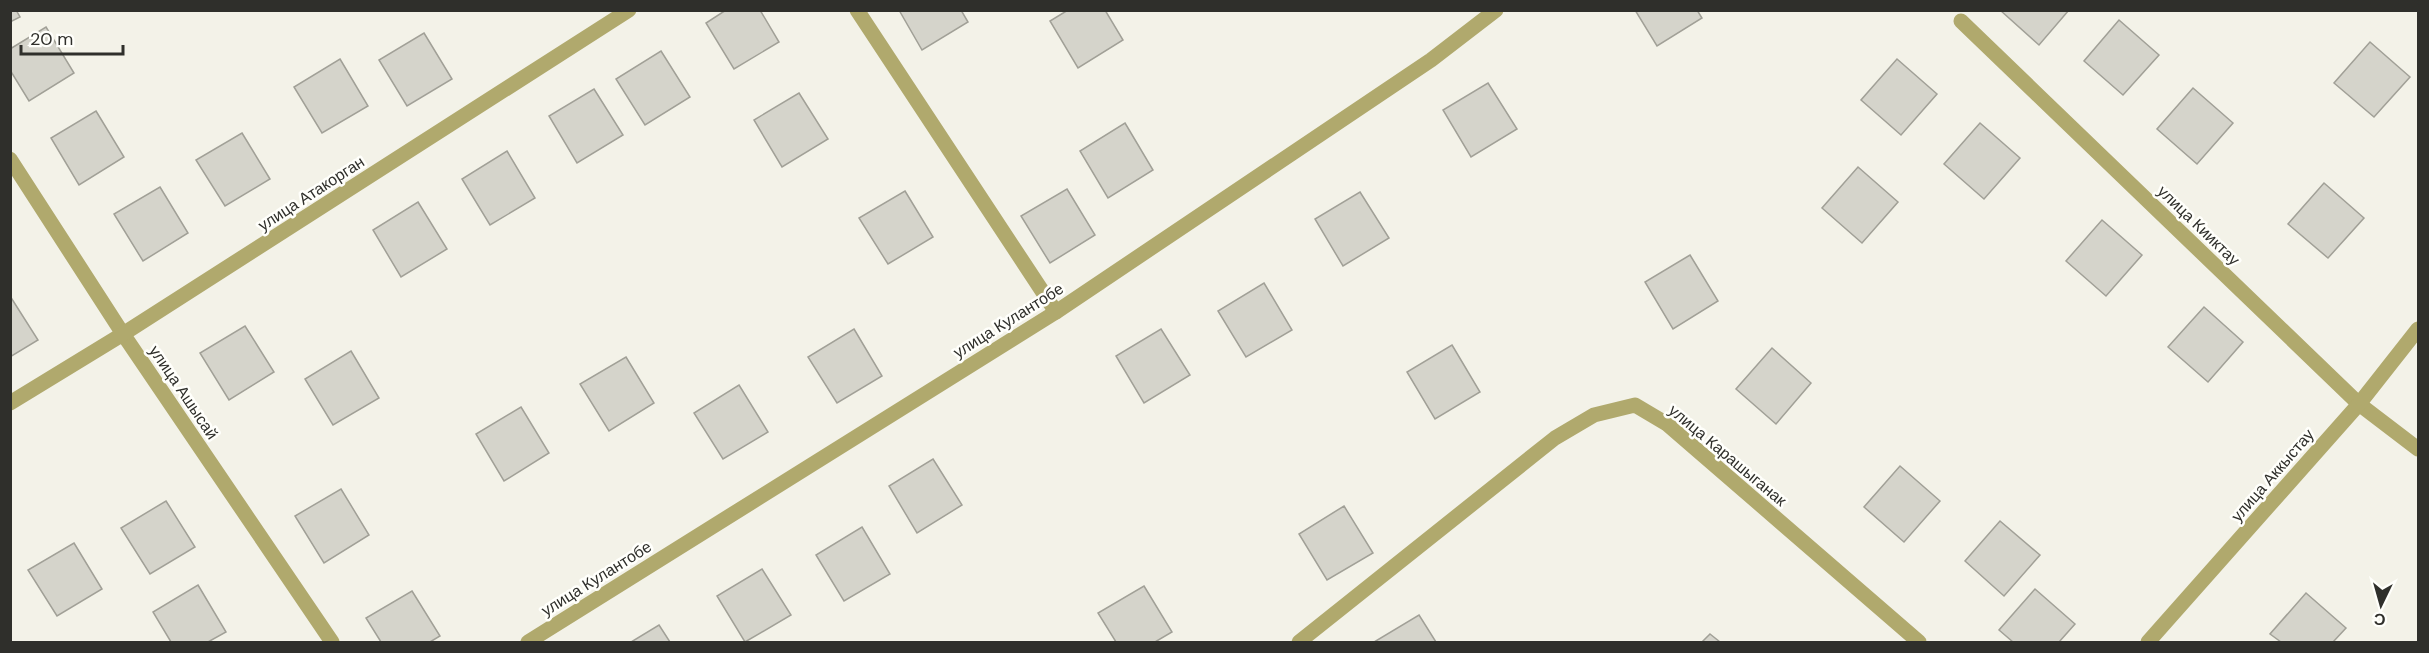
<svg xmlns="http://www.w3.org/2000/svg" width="2429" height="653" font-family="'DM Sans',sans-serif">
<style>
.building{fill:#d5d4cb;stroke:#a1a097;stroke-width:1.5}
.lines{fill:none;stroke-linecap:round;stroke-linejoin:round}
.minor{stroke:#b0a96d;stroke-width:15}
.labels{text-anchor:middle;stroke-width:5;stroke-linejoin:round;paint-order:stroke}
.street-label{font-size:16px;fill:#2f2f2b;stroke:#fffffb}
</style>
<rect width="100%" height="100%" fill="#f3f2e8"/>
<g class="building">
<path d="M10,10H16L20,17L10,22Z"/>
<path d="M726,10H760L779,42L734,69L706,23Z"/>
<path d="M899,10H961L968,22L922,50Z"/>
<path d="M1068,10H1105L1123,40L1078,68L1050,21Z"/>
<path d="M1635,10H1697L1702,18L1657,46Z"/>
<path d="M2000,10H2069L2039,45Z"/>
<path d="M2119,20L2159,55L2123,95L2084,61Z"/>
<path d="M46,27L74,73L29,101L10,70V49Z"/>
<path d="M424,33L452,79L407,106L379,60Z"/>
<path d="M2370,42L2410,77L2374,117L2334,83Z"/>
<path d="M661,51L690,97L645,125L616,79Z"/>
<path d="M340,59L368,106L322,133L294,87Z"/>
<path d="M1897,59L1937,94L1901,135L1861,100Z"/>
<path d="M1488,83L1517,129L1471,157L1443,110Z"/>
<path d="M2193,88L2233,123L2197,164L2157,129Z"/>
<path d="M594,89L623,135L577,163L549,116Z"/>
<path d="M799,93L828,139L782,167L754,120Z"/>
<path d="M96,111L124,157L79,185L51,138Z"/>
<path d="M1125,123L1153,170L1108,198L1080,151Z"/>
<path d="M1980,123L2020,158L1984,199L1944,164Z"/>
<path d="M242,133L270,179L225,206L196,160Z"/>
<path d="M507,151L535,198L490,225L462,179Z"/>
<path d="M1858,167L1898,202L1862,243L1822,208Z"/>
<path d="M2324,183L2364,218L2328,258L2288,224Z"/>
<path d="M160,187L188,233L143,261L114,214Z"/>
<path d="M1067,189L1095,235L1050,263L1021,216Z"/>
<path d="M905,191L933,237L888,264L859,218Z"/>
<path d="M1360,192L1389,238L1343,266L1315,219Z"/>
<path d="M418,202L447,249L401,277L373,230Z"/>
<path d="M2102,220L2142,255L2106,296L2066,261Z"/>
<path d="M1690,255L1718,301L1673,329L1645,282Z"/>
<path d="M1264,283L1292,330L1246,357L1218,311Z"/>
<path d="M10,296L38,340L10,357Z"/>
<path d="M2204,307L2243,342L2208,382L2168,347Z"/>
<path d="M245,326L274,372L229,400L200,353Z"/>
<path d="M854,329L882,376L837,403L808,357Z"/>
<path d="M1161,329L1190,375L1144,403L1116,356Z"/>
<path d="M1452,345L1480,392L1435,419L1407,372Z"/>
<path d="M1772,348L1811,383L1776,424L1736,389Z"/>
<path d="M351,351L379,398L333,425L305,379Z"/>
<path d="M626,357L654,403L609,431L580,384Z"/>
<path d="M739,385L768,432L723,459L694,413Z"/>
<path d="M521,407L549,453L504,481L476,434Z"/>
<path d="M933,459L962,505L917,533L889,486Z"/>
<path d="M1900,466L1940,501L1904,542L1864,507Z"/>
<path d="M341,489L369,535L324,563L295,516Z"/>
<path d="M166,501L195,547L150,574L121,528Z"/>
<path d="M1344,506L1373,553L1327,580L1299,534Z"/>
<path d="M2000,521L2040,555L2004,596L1965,561Z"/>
<path d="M862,527L890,574L844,601L816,555Z"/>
<path d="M74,543L102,589L57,616L28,570Z"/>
<path d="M762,569L791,615L745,642L717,596Z"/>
<path d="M198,585L226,632L208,642H171L153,612Z"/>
<path d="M1144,586L1172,632L1155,642H1116L1098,613Z"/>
<path d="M2035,589L2075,624L2059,642H2013L1999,630Z"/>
<path d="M412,591L440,636L430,642H381L366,618Z"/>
<path d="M2306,593L2346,628L2333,642H2281L2270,634Z"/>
<path d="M1419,615L1436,642H1374Z"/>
<path d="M659,625L670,642H631Z"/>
<path d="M1710,634L1720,642H1702Z"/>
</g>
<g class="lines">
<g class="minor">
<path d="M857,10L1056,312"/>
<path d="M1961,21L2359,404L2418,449"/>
<path d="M10,159L123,334L332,642"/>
<path d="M10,403L123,334L629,10"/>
<path d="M528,642L1056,312L1431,60L1496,10"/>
<path d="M1299,642L1555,438L1594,415L1635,405L1667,424L1919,642"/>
<path d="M2148,642L2359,404L2418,329"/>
</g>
</g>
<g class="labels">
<g class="street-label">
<text transform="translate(311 193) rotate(-33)" y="6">улица Атакорган</text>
<text transform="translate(2199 225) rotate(44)" y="6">улица Кииктау</text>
<text transform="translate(1008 320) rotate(-32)" y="6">улица Кулантобе</text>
<text transform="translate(184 392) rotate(56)" y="6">улица Ашысай</text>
<text transform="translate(1728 455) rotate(40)" y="6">улица Карашыганак</text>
<text transform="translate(2272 475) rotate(-49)" y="6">улица Аккыстау</text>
<text transform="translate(596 578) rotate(-32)" y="6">улица Кулантобе</text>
</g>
</g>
<rect width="2429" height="653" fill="none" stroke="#2f2f2b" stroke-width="24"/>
<g transform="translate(2381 605) rotate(185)" stroke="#fffffb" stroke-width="4.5" paint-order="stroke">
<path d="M0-4.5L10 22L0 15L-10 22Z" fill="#2f2f2b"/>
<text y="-9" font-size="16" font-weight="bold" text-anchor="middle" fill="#2f2f2b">С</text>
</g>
<path d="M21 45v9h102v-9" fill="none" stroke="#2f2f2b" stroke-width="3"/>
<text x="30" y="45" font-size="18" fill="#2f2f2b" stroke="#fffffb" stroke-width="4.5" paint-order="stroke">20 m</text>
</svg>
